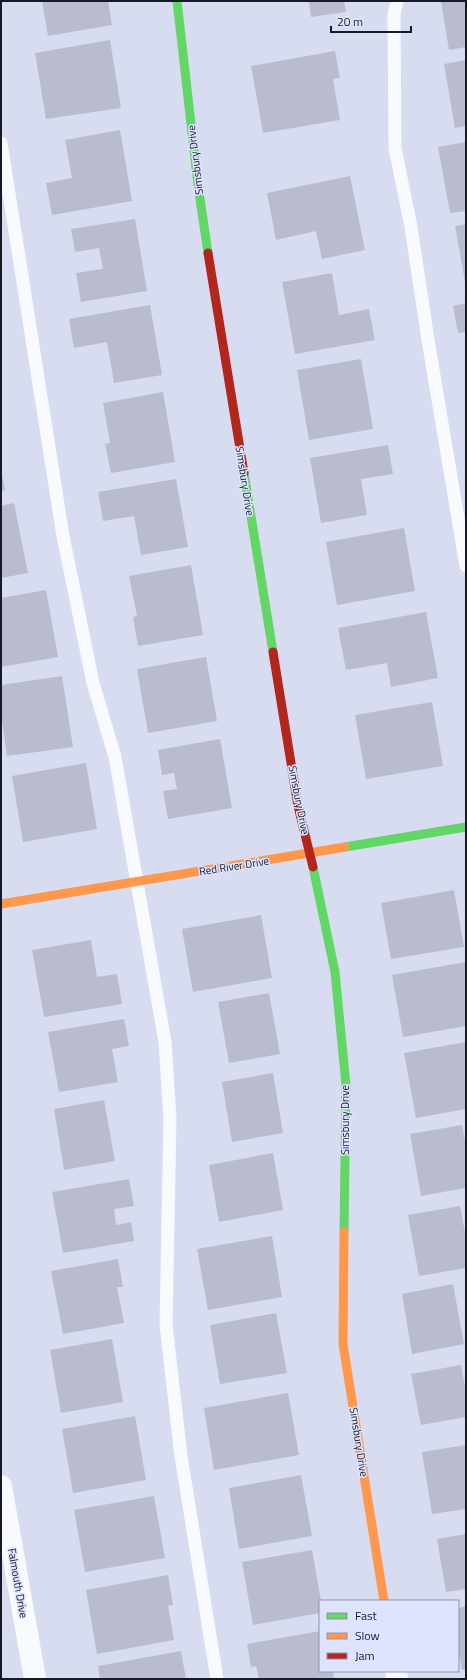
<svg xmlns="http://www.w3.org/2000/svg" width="467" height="1680" font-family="'Titillium Web',sans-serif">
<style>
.building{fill:#b9bccd}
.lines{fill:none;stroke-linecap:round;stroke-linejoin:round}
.lane{stroke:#f9fafd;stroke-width:13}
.street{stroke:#f9fafd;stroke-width:22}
.fast{stroke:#63d668;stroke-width:9}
.slow{stroke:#ff974d;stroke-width:9}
.jam{stroke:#b3261e;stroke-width:9}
.labels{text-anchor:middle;stroke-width:3;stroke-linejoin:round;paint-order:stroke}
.street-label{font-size:11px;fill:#161928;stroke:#dee4ff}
</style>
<rect width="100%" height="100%" fill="#d8dcf0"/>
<g class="building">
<path d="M42,1H108L112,25L48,36Z"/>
<path d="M309,1H344L346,12L311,17Z"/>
<path d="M441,1H466V47L449,50Z"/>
<path d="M110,40L121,108L46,119L35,53Z"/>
<path d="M335,51L340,78L333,79L340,120L263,133L251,66Z"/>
<path d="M466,60V126L455,128L444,64Z"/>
<path d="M120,130L132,201L52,215L46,183L72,178L65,140Z"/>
<path d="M466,142V211L450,213L438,147Z"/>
<path d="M350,176L365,250L322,259L316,231L276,240L267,193Z"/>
<path d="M135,219L147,291L81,302L76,273L103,269L99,248L75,252L71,229Z"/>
<path d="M466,224V282H465L455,226Z"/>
<path d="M332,273L339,315L369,309L375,340L295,354L282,282Z"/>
<path d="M466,303V332L458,333L453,306Z"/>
<path d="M150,305L162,375L114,383L107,342L74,348L69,319Z"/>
<path d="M361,359L373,429L309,440L297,370Z"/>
<path d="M163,392L175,462L111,473L105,444L110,443L103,403Z"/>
<path d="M388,445L393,474L361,479L367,515L321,523L310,458Z"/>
<path d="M1,470L5,490L1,491Z"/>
<path d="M176,479L188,547L141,555L134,516L103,521L98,492Z"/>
<path d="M14,503L28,573L1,578V506Z"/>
<path d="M404,528L415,591L337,605L326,542Z"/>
<path d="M191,565L203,635L138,646L133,617L137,616L129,576Z"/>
<path d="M46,590L58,657L1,667V598Z"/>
<path d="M426,612L438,678L391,687L387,663L346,670L338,628Z"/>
<path d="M206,657L217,721L148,733L137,669Z"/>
<path d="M62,676L73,747L7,756L1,714V685Z"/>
<path d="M432,702L443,766L366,779L355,715Z"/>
<path d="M220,739L232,808L168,819L163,791L177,789L174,773L162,775L158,750Z"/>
<path d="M86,763L97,829L23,842L12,776Z"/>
<path d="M454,890L464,947L391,959L381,903Z"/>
<path d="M261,915L272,978L193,992L182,929Z"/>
<path d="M91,940L97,977L117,974L122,1004L44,1017L32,950Z"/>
<path d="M466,962V1026L403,1037L392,975Z"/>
<path d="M269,993L280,1054L229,1063L218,1002Z"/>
<path d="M124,1019L129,1046L112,1049L118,1082L59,1092L48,1032Z"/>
<path d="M466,1042V1109L416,1118L404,1053Z"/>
<path d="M273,1073L283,1133L232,1142L222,1082Z"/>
<path d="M104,1100L115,1161L64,1170L54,1109Z"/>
<path d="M462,1125L466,1146V1188L421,1196L410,1134Z"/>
<path d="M273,1153L283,1210L219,1222L209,1165Z"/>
<path d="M129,1179L134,1206L114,1209L116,1225L131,1222L134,1241L63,1253L52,1192Z"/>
<path d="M460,1206L466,1238V1268L419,1276L408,1215Z"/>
<path d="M272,1236L282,1297L208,1310L197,1249Z"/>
<path d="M118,1259L123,1287H117L124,1323L63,1334L51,1271Z"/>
<path d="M453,1284L464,1344L412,1354L402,1294Z"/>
<path d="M276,1313L287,1373L220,1384L210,1325Z"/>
<path d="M112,1339L123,1402L61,1413L50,1350Z"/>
<path d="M461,1365L466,1392V1417L421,1425L411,1374Z"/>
<path d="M288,1393L299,1455L214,1470L204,1408Z"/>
<path d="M135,1416L146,1480L73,1493L62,1429Z"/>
<path d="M466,1445V1509L432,1514L422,1452Z"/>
<path d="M301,1475L312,1536L239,1549L229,1488Z"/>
<path d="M154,1496L165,1558L85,1572L74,1510Z"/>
<path d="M466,1534V1589L446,1592L437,1539Z"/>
<path d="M312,1550L321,1601L320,1613L253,1625L242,1562Z"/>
<path d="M168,1575L173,1605L168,1606L174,1640L97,1654L86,1590Z"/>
<path d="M466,1606V1669L462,1670L458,1648V1608Z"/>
<path d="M320,1631V1671H333L334,1679H259L256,1666L251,1667L247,1644Z"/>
<path d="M181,1651L186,1679H100L98,1666Z"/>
</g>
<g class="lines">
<g class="lane">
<path d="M397,1L394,14L395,148L411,227L428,340L466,566"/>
<path d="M1,143L63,536L93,683L115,757L165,1042L170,1119L166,1325L181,1456L217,1679"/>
</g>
<g class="street">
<path d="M1,1486L35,1679"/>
<path d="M396,1671L397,1679"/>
</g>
<g class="fast">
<path d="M177,1L198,185L208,253"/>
<path d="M244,473L273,652"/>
<path d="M345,847L466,827"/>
<path d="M313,867L335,972L346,1085L344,1232"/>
</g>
<g class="slow">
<path d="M1,904L345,847"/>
<path d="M344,1232L343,1344L384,1601"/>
</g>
<g class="jam">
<path d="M208,253L244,473"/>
<path d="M273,652L298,806L313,867"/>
</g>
</g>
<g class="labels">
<g class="street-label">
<text transform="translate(195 160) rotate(-97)" y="4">Simsbury Drive</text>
<text transform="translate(245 481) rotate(81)" y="4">Simsbury Drive</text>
<text transform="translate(299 800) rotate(79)" y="4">Simsbury Drive</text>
<text transform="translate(234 866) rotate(-9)" y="4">Red River Drive</text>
<text transform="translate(345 1120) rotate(-90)" y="4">Simsbury Drive</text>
<text transform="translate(359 1442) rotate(81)" y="4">Simsbury Drive</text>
<text transform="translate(18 1583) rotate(80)" y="4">Falmouth Drive</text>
</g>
</g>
<rect width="467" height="1680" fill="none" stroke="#161928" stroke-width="4"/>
<rect x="319" y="1600" width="140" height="72" fill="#dee4ff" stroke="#8e93a9"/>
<rect x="327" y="1613" width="20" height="6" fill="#63d668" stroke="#8e93a9"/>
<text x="355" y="1620" font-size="12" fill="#161928">Fast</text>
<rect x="327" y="1633" width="20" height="6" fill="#ff974d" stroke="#8e93a9"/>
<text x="355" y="1640" font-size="12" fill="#161928">Slow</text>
<rect x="327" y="1653" width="20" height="6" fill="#b3261e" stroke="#8e93a9"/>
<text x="355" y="1660" font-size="12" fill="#161928">Jam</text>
<path d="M331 26v6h80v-6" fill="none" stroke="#161928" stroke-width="2"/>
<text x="337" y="26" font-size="12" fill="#161928" stroke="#dee4ff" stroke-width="3" paint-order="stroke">20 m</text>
</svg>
